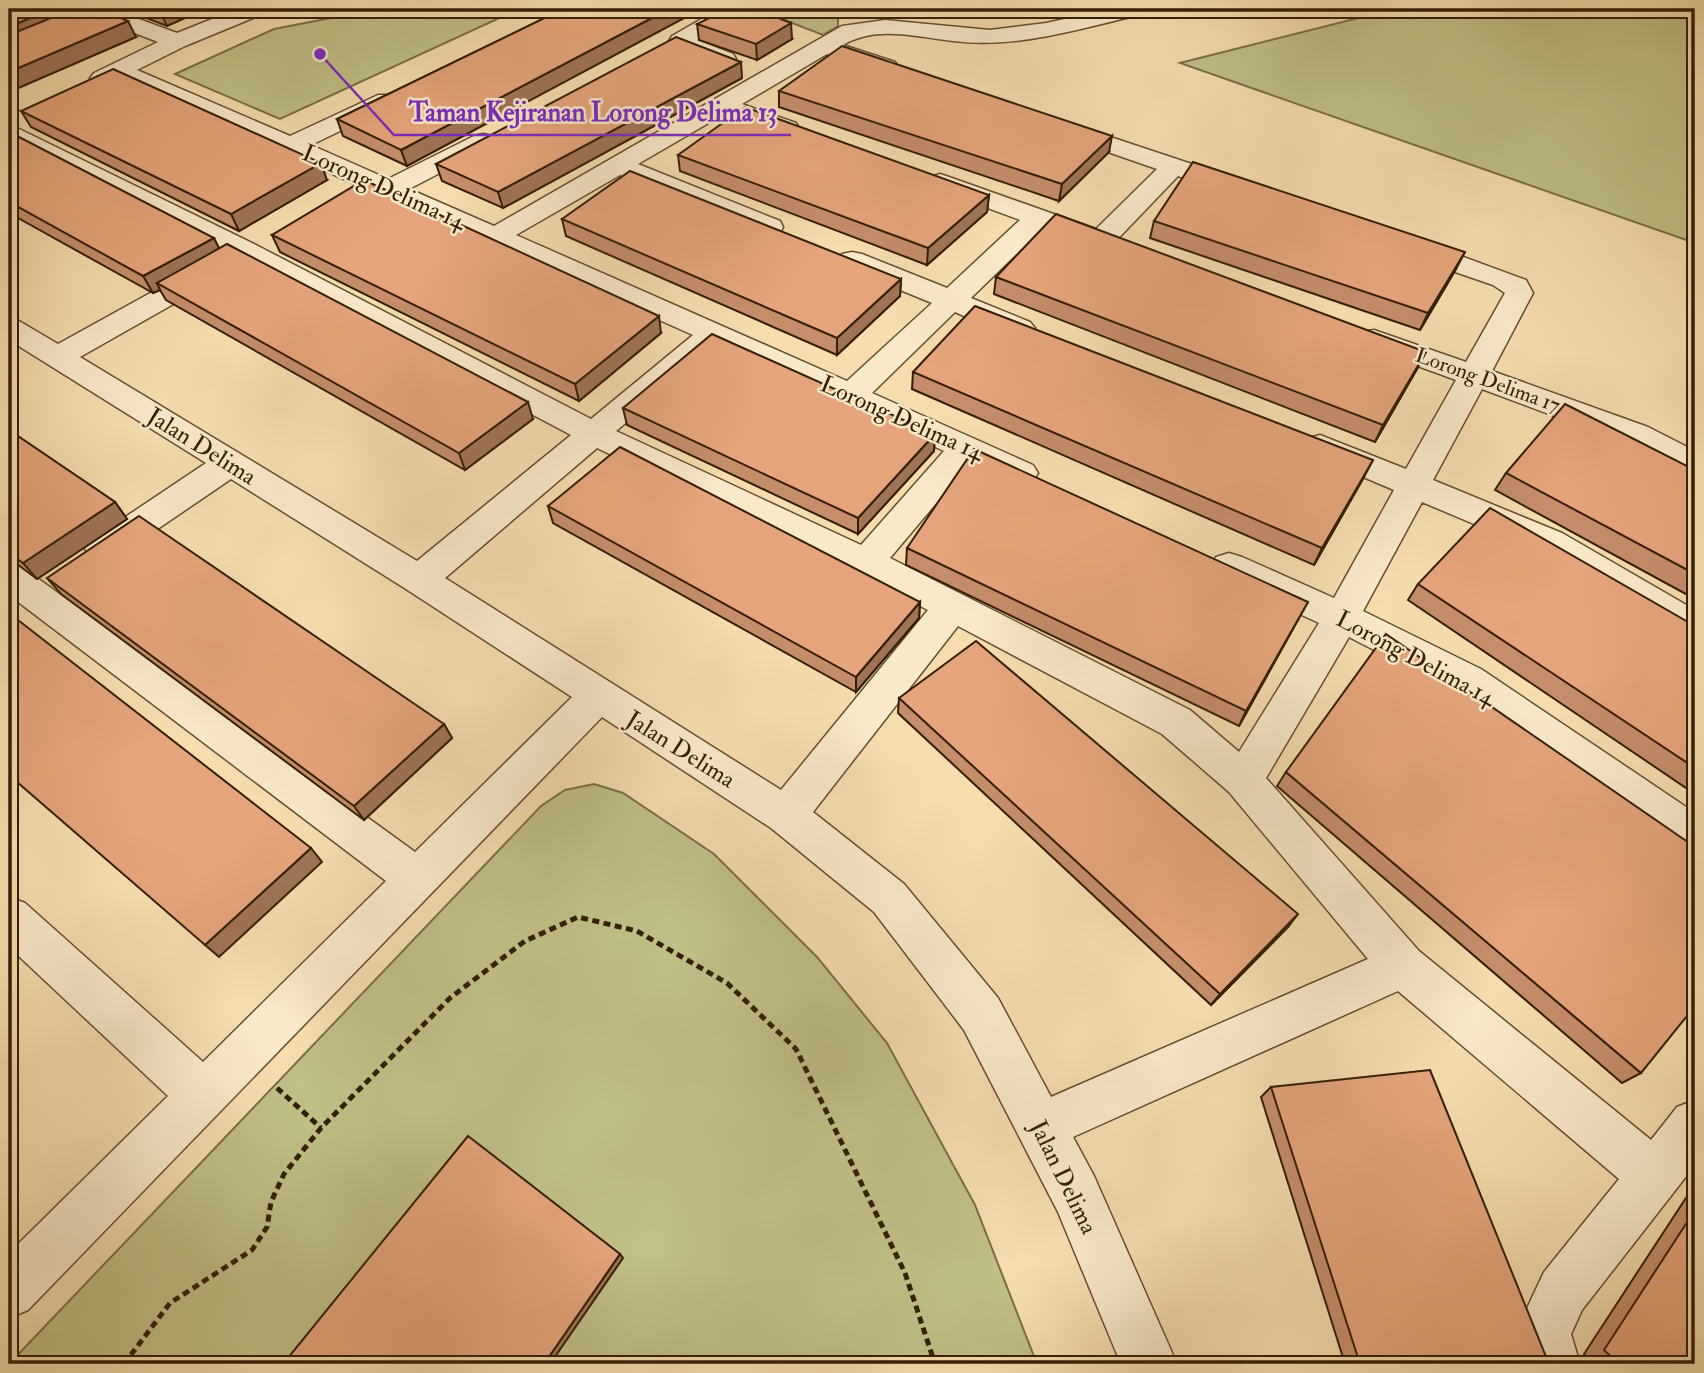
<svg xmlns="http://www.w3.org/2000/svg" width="1704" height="1373" font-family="'IM FELL Double Pica',serif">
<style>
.green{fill:#c0c087;stroke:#7a6f46;stroke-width:2}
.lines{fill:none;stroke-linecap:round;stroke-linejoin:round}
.minor-casing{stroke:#654e30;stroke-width:3}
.path{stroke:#351e06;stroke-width:5;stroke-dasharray:7 4.5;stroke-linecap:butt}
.minor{fill:#f8e9ca;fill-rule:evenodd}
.wall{fill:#c58d6a;stroke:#351e06;stroke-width:2}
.shaded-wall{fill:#a07356;stroke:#351e06;stroke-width:2}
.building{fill:#e5a47b;stroke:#351e06;stroke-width:2}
.labels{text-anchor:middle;stroke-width:5;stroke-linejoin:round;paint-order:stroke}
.far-street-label{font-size:21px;fill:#351e06;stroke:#f8e9ca}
.street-label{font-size:24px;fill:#351e06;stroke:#f8e9ca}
.leader{fill:none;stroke:#7b2cbf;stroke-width:2.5}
.callout-dot{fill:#7b2cbf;stroke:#f8e9ca;stroke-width:2.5}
.callout-label{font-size:26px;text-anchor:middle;font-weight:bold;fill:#7b2cbf;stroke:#f8e9ca;stroke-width:5;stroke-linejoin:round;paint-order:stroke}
</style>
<rect width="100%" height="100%" fill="#f5ddad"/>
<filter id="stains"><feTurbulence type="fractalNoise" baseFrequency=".00286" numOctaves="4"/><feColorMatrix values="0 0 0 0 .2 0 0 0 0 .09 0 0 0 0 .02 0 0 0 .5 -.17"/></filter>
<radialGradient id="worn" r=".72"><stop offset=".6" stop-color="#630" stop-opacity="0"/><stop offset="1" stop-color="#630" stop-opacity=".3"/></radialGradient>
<g class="green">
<path d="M377,9H519L280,119L175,74L274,29Z"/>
<path d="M756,9H835L838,11V26L823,35Z"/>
<path d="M1394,9H1695V243L1180,63Z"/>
<path d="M594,784L623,793L714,854L817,957L887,1043L975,1205L1037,1364H9L541,806L565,790Z"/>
</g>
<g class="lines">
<g class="minor-casing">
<g id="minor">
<path d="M82,9H119L117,11L177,33L237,9H266L263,14L185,46L137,70L290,136L378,95H394L398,100L394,105L311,145L388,179L474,136L483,134L492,136L495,141L492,146L409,189L494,226L842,26L885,20L990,30L1046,23L1111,9H1150L1147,14L1139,15C1078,29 1016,49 953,41C917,37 876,25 843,45L895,62L898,67L895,72H879L827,54L742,104L796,123L799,128L796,133L787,135L778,133L724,114L638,164L780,221L783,227L780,233L770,235L760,233L620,175L516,235L847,381L932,303L842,266L838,260L842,254L852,252L862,254L947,288L1020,220L931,187L927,182L931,177L940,174L949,177L1096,229L1157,169L1050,132L1047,127L1050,122L1059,120L1246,182L1250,188L1246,194L1237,196L1178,176L1111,246L1101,248L1043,228L971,298L1030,322L1035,328L1030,334C1007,341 977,321 955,312L872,393L1033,465L1038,473L1033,481L1021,485L1009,481L970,463L890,558L1190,710L1239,752L1319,623L1216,575L1211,566L1216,557L1229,553L1242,557L1334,598L1394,490L1309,454L1304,446L1309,438L1320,435L1406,469L1456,380L1363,346L1359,339L1363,332L1374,330L1466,362L1505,293L1493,285L1400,253L1396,247L1400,241L1410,239L1420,241L1526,280L1533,293L1492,371L1648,427L1695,451V476L1683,473L1626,443L1482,389L1433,480L1562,533L1695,610V642L1682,638L1538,551L1422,502L1363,611L1481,669L1695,813V855L1680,849L1453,691L1349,637L1266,778L1419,951L1651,1140L1677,1107L1695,1100V1165L1582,1310L1571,1334L1580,1364H1524L1516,1332L1544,1272L1619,1179L1398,991L1073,1137L1094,1176L1177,1364H1121L1058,1212L964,1030L874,912L771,828L602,717L28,1310L9,1318V1253L168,1096L9,947V897L25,903L203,1062L386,881L9,595V563L22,567L415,852L572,697L406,589L231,479L115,558L103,562L91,558L85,549L91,540L206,463L9,340V318L19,321L58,344L201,265L211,263L221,265L225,271L221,277L80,357L417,561L571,435L236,257L9,140V124L256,245L591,419L693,335L119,79L102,85L94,83L90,78L94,73L158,42L101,20L9,58V43L84,11ZM717,346L944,451L861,545L616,431ZM597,448L853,571L928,610L781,790L445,578ZM958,626L1162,734L1229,792L1368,959L1051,1097L998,998L904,884L813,812Z"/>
<path d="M719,9H745L697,40L733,54L736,59L733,64H717L672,46L669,41L672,36Z"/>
</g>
</g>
<g class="path">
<path d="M277,1088L321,1128"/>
<path d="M124,1364L170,1303L252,1250L267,1227L271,1202L284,1174L321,1128L450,998L525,941L578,917L637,931L727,983L796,1049L905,1273L935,1364"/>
</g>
<use href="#minor" class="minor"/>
</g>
<g class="wall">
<path d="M9,9L136,37L16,89L9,86Z"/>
<path d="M123,9H205L167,26Z"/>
<path d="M563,9L407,166L343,136L337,119Z"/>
<path d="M697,24L792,39L757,60L699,40Z"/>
<path d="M742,78L503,208L442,181L436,164Z"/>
<path d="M779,91L1109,152L1059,201L779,107Z"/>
<path d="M21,111L327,180L239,231L31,127Z"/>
<path d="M9,142L219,248L533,419L465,470L166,300L160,290L153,293L9,213Z"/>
<path d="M678,155L989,195L987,212L927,265L680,171Z"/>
<path d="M562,219L901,279L900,296L837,355L566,236Z"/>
<path d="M1154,221L1456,269L1420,330L1150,238Z"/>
<path d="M272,235L661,333L579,401L280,252Z"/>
<path d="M996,277L1417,369L1375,442L994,294Z"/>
<path d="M913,372L1364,477L1314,565L912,389Z"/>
<path d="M623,408L935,434L934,451L858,534L627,425Z"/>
<path d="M9,430L115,502L127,519L37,579L9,558Z"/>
<path d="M1695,470V599L1495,490L1506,473Z"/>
<path d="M548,506L920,602L919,618L856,692L553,523Z"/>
<path d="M907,548L1299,618L1239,726L906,565Z"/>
<path d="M47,578L444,724L452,738L364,820L61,594Z"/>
<path d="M1418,584L1695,626V794L1408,600Z"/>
<path d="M899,698L1288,927L1211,1005L898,713Z"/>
<path d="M1286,772L1641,1073L1622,1083L1277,786Z"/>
<path d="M1271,1087L1549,1364H1345L1261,1097Z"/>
<path d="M1695,1184V1364H1595L1584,1354Z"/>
</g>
<g class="shaded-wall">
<path d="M51,9H83L9,46V27Z"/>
<path d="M163,9H205L167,26L159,10Z"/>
<path d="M669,9H701L407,166L401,150Z"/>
<path d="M128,21L136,37L16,89L9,77V72Z"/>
<path d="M791,23L792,39L757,60L756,44Z"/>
<path d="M741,62L742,78L503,208L498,192Z"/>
<path d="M1112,136L1109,152L1059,201L1062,184Z"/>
<path d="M321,163L327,180L239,231L231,214Z"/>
<path d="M989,195L987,212L927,265L928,248Z"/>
<path d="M214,238L222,254L157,283L160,290L153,293L143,276Z"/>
<path d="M1465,252L1456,269L1420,330L1428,313Z"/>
<path d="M901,279L900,296L837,355V338Z"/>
<path d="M659,316L661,333L579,401L575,384Z"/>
<path d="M1426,352L1417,369L1375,442L1383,425Z"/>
<path d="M528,402L533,419L465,470L459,453Z"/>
<path d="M935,434L934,451L858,534V518Z"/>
<path d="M1373,460L1364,477L1314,565L1322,548Z"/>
<path d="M115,502L127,519L37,579L23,563Z"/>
<path d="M920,602L919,618L856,692V677Z"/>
<path d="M1308,602L1299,618L1239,726L1246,711Z"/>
<path d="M444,724L452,738L364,820L354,806Z"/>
<path d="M311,848L322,862L219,957L205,945Z"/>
<path d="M1298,914L1288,927L1211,1005L1220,994Z"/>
<path d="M620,1254L623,1258L550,1364H544Z"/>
</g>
<g class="building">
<path d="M9,9H51L9,27Z"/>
<path d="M73,9H99L128,21L9,72V35Z"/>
<path d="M563,9H669L401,150L337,119Z"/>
<path d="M727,9H756L791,23L756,44L697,24Z"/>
<path d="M676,37L741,62L498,192L436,164Z"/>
<path d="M842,46L1112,136L1062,184L779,91Z"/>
<path d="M113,69L321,163L231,214L21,111Z"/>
<path d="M745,107L989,195L928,248L678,155Z"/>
<path d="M19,137L214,238L143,276L9,202V142Z"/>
<path d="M1193,162L1465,252L1428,313L1154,221Z"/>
<path d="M630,171L901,279L837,338L562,219Z"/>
<path d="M364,180L659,316L575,384L272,235Z"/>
<path d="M1056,214L1426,352L1383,425L996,277Z"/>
<path d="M227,244L528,402L459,453L157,283Z"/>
<path d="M975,306L1373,460L1322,548L913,372Z"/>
<path d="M712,334L935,434L858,518L623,408Z"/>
<path d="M1565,404L1695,470V574L1506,473Z"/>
<path d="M9,430L115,502L23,563L9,553Z"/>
<path d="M620,447L920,602L856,677L548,506Z"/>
<path d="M974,449L1308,602L1246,711L907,548Z"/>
<path d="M1490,508L1695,626V768L1418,584Z"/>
<path d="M139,516L444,724L354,806L47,578Z"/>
<path d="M9,613L311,848L205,945L9,775Z"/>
<path d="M1386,634L1695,847V1006L1641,1073L1286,772Z"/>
<path d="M976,641L1298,914L1220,994L899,698Z"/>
<path d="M1430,1070L1549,1364H1360L1271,1087Z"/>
<path d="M468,1136L620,1254L544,1364H283Z"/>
<path d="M1695,1210V1364H1619L1604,1350Z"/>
</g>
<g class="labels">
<g class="far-street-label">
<text transform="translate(1488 380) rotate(20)" y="7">Lorong Delima 17</text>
</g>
<g class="street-label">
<text transform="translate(384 187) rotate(24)" y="8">Lorong Delima 14</text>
<text transform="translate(902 418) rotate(24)" y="8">Lorong Delima 14</text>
<text transform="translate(202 446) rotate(32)" y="8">Jalan Delima</text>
<text transform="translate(1416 658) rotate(28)" y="8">Lorong Delima 14</text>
<text transform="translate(681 749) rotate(32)" y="8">Jalan Delima</text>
<text transform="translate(1064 1177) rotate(64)" y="8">Jalan Delima</text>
</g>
</g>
<path class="leader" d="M320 54L394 135H791"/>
<circle class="callout-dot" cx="320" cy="54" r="7"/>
<g class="callout-label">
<text x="593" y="121">Taman Kejiranan Lorong Delima 13</text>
</g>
<rect width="1704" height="1373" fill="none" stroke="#f5ddad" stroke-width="35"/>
<rect x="10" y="10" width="1683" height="1352" fill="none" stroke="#351e06" stroke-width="3.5"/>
<rect x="18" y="18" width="1669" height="1338" fill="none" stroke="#351e06" stroke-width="2"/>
<rect width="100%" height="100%" filter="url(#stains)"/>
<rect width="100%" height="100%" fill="url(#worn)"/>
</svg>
